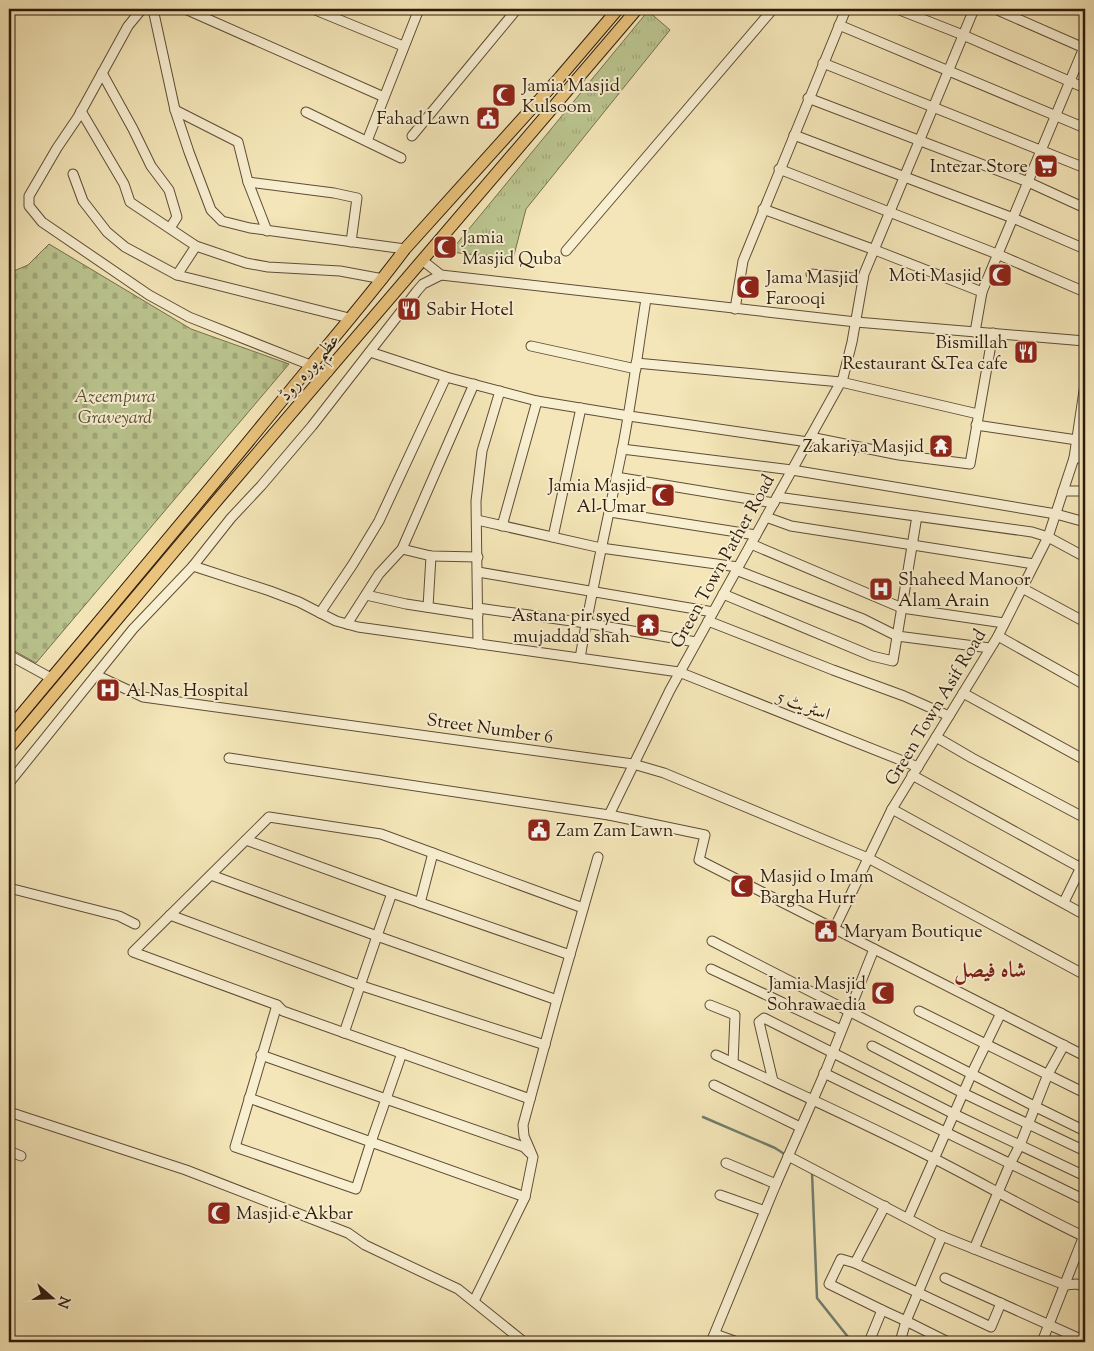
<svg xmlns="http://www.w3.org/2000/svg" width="1094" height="1351" font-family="'Sorts Mill Goudy',Amiri,serif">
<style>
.grass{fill:url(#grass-tufts);stroke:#74704d}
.cemetery{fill:url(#cemetery-stones);stroke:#74704d}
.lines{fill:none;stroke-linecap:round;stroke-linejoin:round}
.stream{stroke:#707d70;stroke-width:2.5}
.minor-casing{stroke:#5f4d36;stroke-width:11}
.major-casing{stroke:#2d1a0b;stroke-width:13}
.minor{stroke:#f8efd1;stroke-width:9}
.major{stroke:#eac37c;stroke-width:11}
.labels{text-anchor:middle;stroke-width:4;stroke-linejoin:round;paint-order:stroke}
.poi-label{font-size:18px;fill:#2d1a0b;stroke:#f8efd1;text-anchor:start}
.street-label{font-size:18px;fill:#2d1a0b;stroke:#f8efd1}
.park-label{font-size:18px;font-style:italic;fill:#584d33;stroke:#f8efd1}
.district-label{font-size:22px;font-weight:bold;fill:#7a1f14;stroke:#f8efd1}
</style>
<defs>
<pattern id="grass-tufts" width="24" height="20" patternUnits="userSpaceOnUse" patternTransform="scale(1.25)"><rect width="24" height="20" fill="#bbc58f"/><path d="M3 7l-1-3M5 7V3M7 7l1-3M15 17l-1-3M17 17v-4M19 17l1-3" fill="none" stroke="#a1a97a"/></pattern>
<pattern id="cemetery-stones" width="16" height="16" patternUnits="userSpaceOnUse" patternTransform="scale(1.25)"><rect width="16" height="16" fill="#bbc58f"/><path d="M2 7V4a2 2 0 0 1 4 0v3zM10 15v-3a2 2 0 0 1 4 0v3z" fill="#a1a97a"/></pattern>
</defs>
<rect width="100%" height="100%" fill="#f4e6b8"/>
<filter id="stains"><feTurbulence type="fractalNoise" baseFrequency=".004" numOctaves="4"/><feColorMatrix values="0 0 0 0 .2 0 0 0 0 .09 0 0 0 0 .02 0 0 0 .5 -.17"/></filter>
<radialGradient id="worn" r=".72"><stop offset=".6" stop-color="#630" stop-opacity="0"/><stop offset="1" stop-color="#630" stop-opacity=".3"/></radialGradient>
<path class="grass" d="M648,11L670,30L526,209L513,259L450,252Z"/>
<path class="cemetery" d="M49,244L191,329L289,364L36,663L9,648V273L28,265Z"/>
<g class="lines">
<g class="stream">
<path d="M703,1117L775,1148L786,1155"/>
<path d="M812,1172L817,1298L852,1342"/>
</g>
<g class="minor-casing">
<g id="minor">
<path d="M142,9L128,26L78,117L57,148L29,196V206L42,222L149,295L189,317L328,372"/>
<path d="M153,9L175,110L189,152L211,210L222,221L250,228L405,249"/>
<path d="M185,9L384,97"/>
<path d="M313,9L403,46"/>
<path d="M897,9L963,35L1085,88"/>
<path d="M995,9L1084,48"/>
<path d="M839,25L1085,128"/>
<path d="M823,63L1085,168"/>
<path d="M102,73L133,129L151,166L169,190L177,217L170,228"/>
<path d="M808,98L1028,182L1085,208"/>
<path d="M175,110L238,142L248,182L267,231"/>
<path d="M81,111L124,184L130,202L196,246L246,263L268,267L340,271L383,279"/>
<path d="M306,112L401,158"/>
<path d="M794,135L1013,218L1085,249"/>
<path d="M412,136L517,9"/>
<path d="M367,141L419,9"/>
<path d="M779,169L997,254L1085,292"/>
<path d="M73,174L83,201L107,232L125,247L177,275L349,318"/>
<path d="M248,182L334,193L357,198L351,242"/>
<path d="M763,209L875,250L982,292"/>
<path d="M566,251L773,9"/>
<path d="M422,260L441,275L856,322L1085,341"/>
<path d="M811,274L863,279"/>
<path d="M177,275L196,246"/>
<path d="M735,309L743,261L846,9"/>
<path d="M975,332L982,292L1085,45"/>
<path d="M531,346L636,369"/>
<path d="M370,352L446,377L537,401L629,416L808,442"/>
<path d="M636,363L841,382L978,414"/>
<path d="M976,425L1077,440"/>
<path d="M810,437L899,455L970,464L993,333"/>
<path d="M622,449L792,470L1056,514L1085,522"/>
<path d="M1074,458H1085"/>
<path d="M616,477L774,503"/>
<path d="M1063,491H1085"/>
<path d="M777,497L1032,532L1048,537L1085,557"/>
<path d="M610,512L756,535"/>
<path d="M766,517L791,526L1034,564"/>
<path d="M477,520L601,548L738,567"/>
<path d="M502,526L537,401"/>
<path d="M553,537L581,408"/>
<path d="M751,544L902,608L1004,623"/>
<path d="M402,549L431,556L478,557"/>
<path d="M193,566L270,591L299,602L336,621L358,627L679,672L918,767"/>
<path d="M736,570L863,619L897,636L990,648"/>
<path d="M478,572L713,612"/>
<path d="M1022,588L1085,622"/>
<path d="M723,594L872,656L893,661L917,516"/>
<path d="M366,595L406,604L478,615"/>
<path d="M428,607L431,556"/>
<path d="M478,608L586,623L696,642"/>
<path d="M320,613L353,564L379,521L446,377"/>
<path d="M708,621L833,670L904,696L949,716"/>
<path d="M347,624L379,574L402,549L474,384"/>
<path d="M998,636L1085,685"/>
<path d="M478,644L476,501L482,451L500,391"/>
<path d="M9,655L51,678"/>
<path d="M580,658C592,588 608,519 622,450C632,400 638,349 646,299"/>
<path d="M96,675L143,697L633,764L664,773L868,858L1085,975"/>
<path d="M963,693L1085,760"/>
<path d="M936,737L972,758L1085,818"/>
<path d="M229,758L609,815L705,835L699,860L1085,1056"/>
<path d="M912,775L1081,868"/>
<path d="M9,783L133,629L193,566L231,518L261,486L312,426L417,291L423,284L441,275"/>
<path d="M892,809L1085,915"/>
<path d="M609,815L670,690L843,378L852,342L864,274L974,9"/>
<path d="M246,840L392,893"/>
<path d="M211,875L377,936L392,893L570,955"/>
<path d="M9,888L119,916L135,924"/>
<path d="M1064,902L1085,859"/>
<path d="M420,903L433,853"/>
<path d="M170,915L359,985L545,1045"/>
<path d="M834,929L892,809L998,636L1048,537L1074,458L1085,384"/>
<path d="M712,941L1036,1107L1085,1131"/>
<path d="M711,969L841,1030"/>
<path d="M277,1005L235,1147L356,1189L371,1142L525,1197"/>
<path d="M710,1005L735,1015L733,1063"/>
<path d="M919,1011L1085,1093"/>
<path d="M344,1033L377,936L557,1000"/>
<path d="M872,1046L963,1093L1085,1151"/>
<path d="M261,1055L386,1099L402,1053"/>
<path d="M716,1055C789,1089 862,1122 933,1158C984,1184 1034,1213 1085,1237"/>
<path d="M824,1073L1085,1200"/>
<path d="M773,1081L759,1022L764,1018L954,1114L1085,1176"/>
<path d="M714,1085L800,1127"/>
<path d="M249,1098L371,1142L386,1099L524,1147L530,1153"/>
<path d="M530,1099L283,1011L277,1005L133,952L269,817L381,834L583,908"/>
<path d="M9,1112L186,1170L348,1233L365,1245L458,1289L524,1342"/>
<path d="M9,1151L21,1156"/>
<path d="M788,1156L939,1235L1065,1285L1077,1284L1085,1287"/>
<path d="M726,1163L776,1184"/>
<path d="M720,1195L765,1211"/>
<path d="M908,1218L972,1073L1001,1013"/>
<path d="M974,1249L1010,1164L1020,1145L1048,1074L1064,1045"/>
<path d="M855,1263L991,1327L1001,1303"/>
<path d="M945,1278L1085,1341"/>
<path d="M474,1301L525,1197L533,1157L524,1136L523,1125L557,1000L598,857"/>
<path d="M882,1310L829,1284L841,1259L855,1263L885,1206"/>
<path d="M715,1334L737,1342"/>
<path d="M711,1342L776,1184L826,1070L874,949"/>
<path d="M869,1342L882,1310L906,1321L942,1236"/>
<path d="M900,1342L906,1321L948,1342"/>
<path d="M1042,1342L1085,1233"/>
</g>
</g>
<g class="major-casing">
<g id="major">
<path d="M9,729C104,615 200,502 293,387C331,341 370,296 405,249L560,77L618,9"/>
<path d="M9,748L219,498L637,9"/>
</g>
</g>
<use href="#minor" class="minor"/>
<use href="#major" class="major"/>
</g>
<defs>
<g id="mosque-square" transform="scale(1.25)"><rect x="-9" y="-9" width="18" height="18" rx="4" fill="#8f2418" stroke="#f8efd1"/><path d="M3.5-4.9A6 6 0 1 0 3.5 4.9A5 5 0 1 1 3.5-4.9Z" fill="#fff"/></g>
<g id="civic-square" transform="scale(1.25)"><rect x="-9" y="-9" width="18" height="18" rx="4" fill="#8f2418" stroke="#f8efd1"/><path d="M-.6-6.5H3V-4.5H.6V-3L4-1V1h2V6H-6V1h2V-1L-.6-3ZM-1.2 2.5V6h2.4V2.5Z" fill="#fff"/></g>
<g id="supermarket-square" transform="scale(1.25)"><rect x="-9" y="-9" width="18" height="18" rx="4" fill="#8f2418" stroke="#f8efd1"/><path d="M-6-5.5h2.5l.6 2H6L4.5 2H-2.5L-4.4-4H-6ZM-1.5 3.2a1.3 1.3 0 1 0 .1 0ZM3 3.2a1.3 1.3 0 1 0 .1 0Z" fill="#fff"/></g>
<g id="restaurant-square" transform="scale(1.25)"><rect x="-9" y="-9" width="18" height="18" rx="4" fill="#8f2418" stroke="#f8efd1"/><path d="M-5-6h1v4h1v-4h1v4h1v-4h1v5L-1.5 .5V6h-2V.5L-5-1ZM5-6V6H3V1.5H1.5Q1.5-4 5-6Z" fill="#fff"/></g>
<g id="temple-square" transform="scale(1.25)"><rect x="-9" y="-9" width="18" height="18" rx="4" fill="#8f2418" stroke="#f8efd1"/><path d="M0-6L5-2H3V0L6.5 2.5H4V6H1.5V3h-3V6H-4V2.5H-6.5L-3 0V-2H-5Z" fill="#fff"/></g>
<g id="hospital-square" transform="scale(1.25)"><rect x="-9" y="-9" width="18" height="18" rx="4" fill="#8f2418" stroke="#f8efd1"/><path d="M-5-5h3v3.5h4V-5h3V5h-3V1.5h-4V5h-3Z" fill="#fff"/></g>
</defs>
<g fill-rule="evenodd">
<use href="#mosque-square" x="504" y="95"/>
<use href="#civic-square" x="488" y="118"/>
<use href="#supermarket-square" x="1046" y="166"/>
<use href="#mosque-square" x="445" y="247"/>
<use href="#mosque-square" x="1000" y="275"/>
<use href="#mosque-square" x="748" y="287"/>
<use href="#restaurant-square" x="409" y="309"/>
<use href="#restaurant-square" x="1026" y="352"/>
<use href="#temple-square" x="941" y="446"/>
<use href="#mosque-square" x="663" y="495"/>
<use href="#hospital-square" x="881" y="589"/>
<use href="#temple-square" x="648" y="625"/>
<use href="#hospital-square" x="108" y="690"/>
<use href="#civic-square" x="539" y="830"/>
<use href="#mosque-square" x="742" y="886"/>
<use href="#civic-square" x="826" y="931"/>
<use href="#mosque-square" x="883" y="993"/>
<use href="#mosque-square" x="219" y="1213"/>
</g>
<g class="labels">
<g class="poi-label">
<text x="522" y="91">Jamia Masjid<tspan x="522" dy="21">Kulsoom</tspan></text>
<text x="470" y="124" text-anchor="end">Fahad Lawn</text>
<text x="1028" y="172" text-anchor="end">Intezar Store</text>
<text x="462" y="243">Jamia<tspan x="462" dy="21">Masjid Quba</tspan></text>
<text x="982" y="281" text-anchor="end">Moti Masjid</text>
<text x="766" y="283">Jama Masjid<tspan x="766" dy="21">Farooqi</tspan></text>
<text x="426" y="315">Sabir Hotel</text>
<text x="1008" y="348" text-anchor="end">Bismillah<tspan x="1008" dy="21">Restaurant &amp;Tea cafe</tspan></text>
<text x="924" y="452" text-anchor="end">Zakariya Masjid</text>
<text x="646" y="491" text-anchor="end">Jamia Masjid<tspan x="646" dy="21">Al-Umar</tspan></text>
<text x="898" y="585">Shaheed Manoor<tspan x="898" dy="21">Alam Arain</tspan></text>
<text x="630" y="621" text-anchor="end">Astana pir syed<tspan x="630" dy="21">mujaddad shah</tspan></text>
<text x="126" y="696">Al Nas Hospital</text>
<text x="556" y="836">Zam Zam Lawn</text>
<text x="760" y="882">Masjid o Imam<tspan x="760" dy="21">Bargha Hurr</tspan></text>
<text x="844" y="937">Maryam Boutique</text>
<text x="866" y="989" text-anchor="end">Jamia Masjid<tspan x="866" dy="21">Sohrawaedia</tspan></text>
<text x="236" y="1219">Masjid e Akbar</text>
</g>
<g class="street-label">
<text transform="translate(309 367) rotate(-49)" y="6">عظیم پورہ روڈ</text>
<text transform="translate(722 561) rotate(-61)" y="6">Green Town Pather Road</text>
<text transform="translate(804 705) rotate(21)" y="6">اسٹریٹ 5</text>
<text transform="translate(935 707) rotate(-59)" y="6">Green Town Asif Road</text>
<text transform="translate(490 728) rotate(8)" y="6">Street Number 6</text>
</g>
<g class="park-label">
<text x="115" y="402">Azeempura<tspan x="115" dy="21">Graveyard</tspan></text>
</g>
<g class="district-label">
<text x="990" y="977">شاہ فیصل</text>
</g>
</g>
<rect width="1094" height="1351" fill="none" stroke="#f4e6b8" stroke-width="30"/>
<rect x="10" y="10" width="1074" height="1331" fill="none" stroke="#2d1a0b" stroke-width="2.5"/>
<rect x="15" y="15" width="1064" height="1321" fill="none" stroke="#2d1a0b"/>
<g transform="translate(52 1298) rotate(110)" stroke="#f8efd1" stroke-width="4" paint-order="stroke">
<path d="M0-4L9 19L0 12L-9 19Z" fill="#2d1a0b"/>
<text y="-8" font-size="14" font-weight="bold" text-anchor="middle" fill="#2d1a0b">N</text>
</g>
<rect width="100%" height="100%" filter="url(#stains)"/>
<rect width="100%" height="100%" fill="url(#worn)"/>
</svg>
